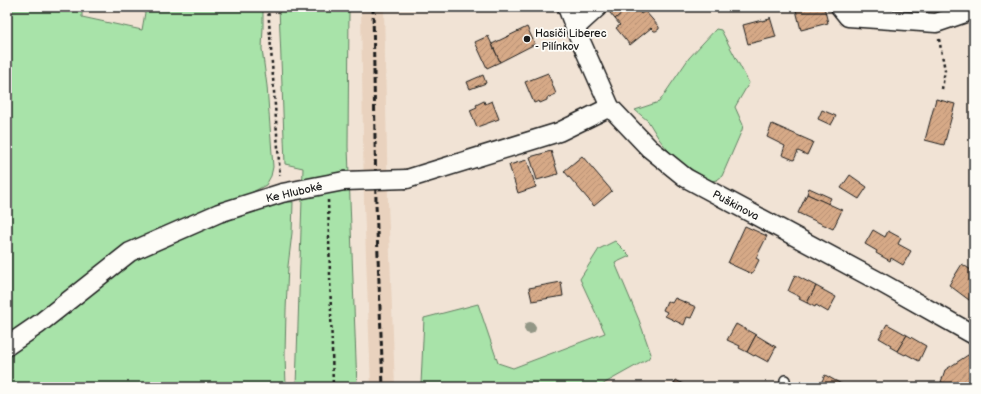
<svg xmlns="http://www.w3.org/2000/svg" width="981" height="394" font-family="'Balsamiq Sans',sans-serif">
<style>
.built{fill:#e9d2be}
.grass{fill:#a8e3a9;stroke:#628062}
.building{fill:url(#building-hatch);stroke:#1c1c1c}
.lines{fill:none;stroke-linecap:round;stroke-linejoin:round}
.service-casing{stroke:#1c1c1c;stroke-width:12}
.minor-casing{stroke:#1c1c1c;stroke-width:21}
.path{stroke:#1c1c1c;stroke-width:2.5;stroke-dasharray:3 3;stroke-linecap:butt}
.service{stroke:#fdfcf7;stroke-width:9}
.minor{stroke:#fdfcf7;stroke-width:18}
.rail{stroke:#1c1c1c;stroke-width:3;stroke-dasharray:6 3;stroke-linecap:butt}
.minor-bridge-casing{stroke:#1c1c1c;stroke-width:21;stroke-linecap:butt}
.minor-bridge{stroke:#fdfcf7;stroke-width:18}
.tree{fill:#939786}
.poi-dot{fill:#1c1c1c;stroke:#fdfcf7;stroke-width:1.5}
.labels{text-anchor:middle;stroke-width:3.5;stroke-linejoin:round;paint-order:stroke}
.poi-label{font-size:11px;fill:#1c1c1c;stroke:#fdfcf7;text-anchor:start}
.street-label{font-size:11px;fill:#1c1c1c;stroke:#fdfcf7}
</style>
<defs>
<pattern id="building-hatch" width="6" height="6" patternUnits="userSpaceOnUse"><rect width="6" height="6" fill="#d6a987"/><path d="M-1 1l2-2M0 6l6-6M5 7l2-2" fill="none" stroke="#b79174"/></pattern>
</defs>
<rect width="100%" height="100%" fill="#f1e3d5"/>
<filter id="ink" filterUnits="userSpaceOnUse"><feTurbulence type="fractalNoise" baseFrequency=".025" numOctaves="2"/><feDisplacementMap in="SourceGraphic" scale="8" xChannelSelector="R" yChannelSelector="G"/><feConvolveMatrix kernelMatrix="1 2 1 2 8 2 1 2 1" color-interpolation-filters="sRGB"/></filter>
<g filter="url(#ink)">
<path class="built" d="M361,7H384L388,203L395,387H371L364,203Z"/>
<g class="grass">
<path d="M7,7H82V17L142,30L146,7H263V27L262,49L267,86L273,167L271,176L266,185L233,202L148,236L106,259L30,323L7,339Z"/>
<path d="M279,7H349L348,147L357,387H296L303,168L285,164Z"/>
<path d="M716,29L721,30L749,83L735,107L743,125L742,130L722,176L717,180L711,181L675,159L659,139L648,121L635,110L659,102L689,58Z"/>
<path d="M286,202H293L292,233L288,266L286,310L285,355L286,387H7V357L19,346L135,257L184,234L264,206Z"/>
<path d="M615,241L630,256L615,263L639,320L651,354L648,359L605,383L600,387H411L421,384L424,318L478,304L498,363L513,368L605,333L580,279L599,249Z"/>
</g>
<g class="building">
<path d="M605,7H629L615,19Z"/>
<path d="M629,7H635L641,14L645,11L659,27V29L656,31H654L651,28L630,45L616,28L620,25L615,19Z"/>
<path d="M808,7H824L828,23L801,30L796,10Z"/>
<path d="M770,17L776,37L748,44L743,25L762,20V21L770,19Z"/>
<path d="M527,27L535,44L500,62L492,44Z"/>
<path d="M488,36L500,62L487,68L475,42Z"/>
<path d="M548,73L556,94L547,98V100L540,103L539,101L534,103L525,82Z"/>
<path d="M483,75L486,83L470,89L467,82Z"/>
<path d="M936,99L955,104L944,145L925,140Z"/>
<path d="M484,101L485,104L492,101L499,119L477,127L470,110L477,107L476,105Z"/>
<path d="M822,110L836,116L831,125L818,119Z"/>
<path d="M772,124L813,142L807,155L798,151L794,160L782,155L785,146L767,137Z"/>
<path d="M551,151L558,174L537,180L530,157Z"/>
<path d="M582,156L612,191L594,206L564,171Z"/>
<path d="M527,160L536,187L518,193L509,165Z"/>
<path d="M850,175L867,187L859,199L841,188Z"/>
<path d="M809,188L831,198L828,204L807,194Z"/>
<path d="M807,194L842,210L833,229L798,213Z"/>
<path d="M745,226L767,236L756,258L759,260L752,274L728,263Z"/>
<path d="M873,230L885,237L888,231L901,238L898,244L911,251L903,265L891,258L890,261L876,253L877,251L865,244Z"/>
<path d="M962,264L974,272V302L970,299L969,300L949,285Z"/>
<path d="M795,275L816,286L807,303L799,299L800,297L788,291Z"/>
<path d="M561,282L563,296L532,301L529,288Z"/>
<path d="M816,286L836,297L828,312L816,305L815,307L807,303Z"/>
<path d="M675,298L696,307L691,318L687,317L684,325L665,316L667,312L663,310L667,301L672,303Z"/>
<path d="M736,324L756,335L747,352L739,348L740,346L727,340Z"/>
<path d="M887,324L907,335L897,351L890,347L891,345L879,338Z"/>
<path d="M756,335L776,347L768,362L755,355L754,356L747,352Z"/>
<path d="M907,335L926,346L919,361L906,354L905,355L897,351Z"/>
<path d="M968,355L974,358V387H943L945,384L941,382L945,370Z"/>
<path d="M825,375L845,386V387H819Z"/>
<path d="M676,380L688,387H672Z"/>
</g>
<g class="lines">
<g class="service-casing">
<path id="service" d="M785,380L786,387"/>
</g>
<g class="minor-casing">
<g id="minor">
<path d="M567,7L575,28L610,107L649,148L686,178L878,281L974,335"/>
<path d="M840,7L848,17L936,23L974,10"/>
<path d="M575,28L598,7"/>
<path d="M407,179L559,132L610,107"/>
<path d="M7,346L39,324L130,252L219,213L282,193L344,181"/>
</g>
</g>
<g class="path">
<path d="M268,7L280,176"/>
<path d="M939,39L945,70L942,89"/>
<path d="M328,200L333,387"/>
</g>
<use href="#service" class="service"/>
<use href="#minor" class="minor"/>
<path class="rail" d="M373,7L376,203L383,387"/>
<g class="minor-bridge-casing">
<path id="minor-bridge" d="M344,181L407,179"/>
</g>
<use href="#minor-bridge" class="minor-bridge"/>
</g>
<circle class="tree" cx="530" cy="328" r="6"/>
</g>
<circle class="poi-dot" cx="527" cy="39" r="4"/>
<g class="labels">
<g class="poi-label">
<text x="535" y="37">Hasiči Liberec<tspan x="535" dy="13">- Pilínkov</tspan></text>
</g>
<g class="street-label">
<text transform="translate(294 192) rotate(-13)" y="4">Ke Hluboké</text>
<text transform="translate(736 205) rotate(28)" y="4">Puškinova</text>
</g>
</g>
<rect width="981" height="394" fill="none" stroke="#fdfcf7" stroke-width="24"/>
<rect x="12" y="12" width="957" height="370" fill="none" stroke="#1c1c1c" stroke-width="1.5" filter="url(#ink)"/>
</svg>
